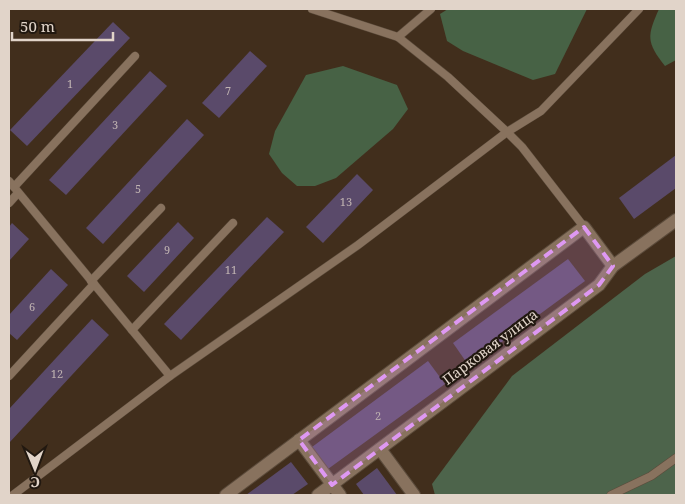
<svg xmlns="http://www.w3.org/2000/svg" width="685" height="504" font-family="'Noto Serif',serif">
<style>
.green{fill:#4d644b}
.forest{fill:#476245}
.building{fill:#5a4a6a}
.lines{fill:none;stroke-linecap:round;stroke-linejoin:round}
.lane-casing{stroke:#5b4b3b;stroke-width:9}
.street-casing{stroke:#5b4b3b;stroke-width:14}
.lane{stroke:#88725e;stroke-width:8}
.street{stroke:#88725e;stroke-width:12}
.marked{fill:#de98f2;fill-opacity:0.2;stroke:#de98f2;stroke-width:4;stroke-dasharray:10 6;stroke-linejoin:round}
.labels{text-anchor:middle;stroke-width:4.5;stroke-linejoin:round;paint-order:stroke}
.number-label{font-size:11px;fill:#bfb2b1}
.street-label{font-size:14px;fill:#e1d4c9;stroke:#211810}
</style>
<rect width="100%" height="100%" fill="#412e1c"/>
<path class="green" d="M676,256V495H435L432,484L512,376L645,274Z"/>
<g class="forest">
<path d="M448,9H587L555,74L533,80L463,51L447,41L440,14Z"/>
<path d="M659,9H676V60L665,66C646,42 647,36 659,9Z"/>
<path d="M343,66L397,85L408,109L393,129L336,178L315,186H297L282,173L269,154L275,131L306,75Z"/>
</g>
<g class="building">
<path d="M113,22L130,38L27,146L10,130Z"/>
<path d="M250,51L267,66L219,118L202,103Z"/>
<path d="M150,71L167,86L66,195L49,180Z"/>
<path d="M187,119L204,135L103,244L86,228Z"/>
<path d="M676,155V188L634,219L619,198Z"/>
<path d="M357,174L373,190L323,243L306,227Z"/>
<path d="M267,217L284,232L181,340L164,324Z"/>
<path d="M178,222L194,238L144,292L127,276Z"/>
<path d="M12,223L29,239L9,261V227Z"/>
<path d="M568,259L585,281L469,366L453,343Z"/>
<path d="M51,269L68,285L17,340L9,333V315Z"/>
<path d="M92,319L109,335L9,443V409Z"/>
<path d="M428,361L445,384L328,469L312,447Z"/>
<path d="M291,462L308,484L292,495H246Z"/>
<path d="M377,468L397,495H364L356,484Z"/>
</g>
<g class="lines">
<g class="lane-casing">
<g id="lane">
<path d="M312,9L398,37L448,77L507,132L522,147L584,227"/>
<path d="M398,37L431,9"/>
<path d="M9,181L170,376"/>
<path d="M14,187L135,56"/>
<path d="M9,203L18,193"/>
<path d="M91,281L161,208"/>
<path d="M132,330L233,223"/>
<path d="M9,376L94,284"/>
<path d="M13,495L170,376L358,245L507,132L541,111L639,9"/>
<path d="M611,495L651,476L676,458"/>
</g>
</g>
<g class="street-casing">
<g id="street">
<path d="M299,440L340,495"/>
<path d="M380,449L414,495"/>
<path d="M226,495L584,227L613,266"/>
<path d="M318,495L599,285L613,266L676,220"/>
</g>
</g>
<use href="#lane" class="lane"/>
<use href="#street" class="street"/>
</g>
<path class="marked" d="M584,227L613,266L599,285L332,485L299,440Z"/>
<g class="labels">
<g class="number-label">
<text x="70" y="88">1</text>
<text x="228" y="95">7</text>
<text x="115" y="129">3</text>
<text x="138" y="193">5</text>
<text x="346" y="206">13</text>
<text x="167" y="254">9</text>
<text x="231" y="274">11</text>
<text x="32" y="311">6</text>
<text x="57" y="378">12</text>
<text x="378" y="420">2</text>
</g>
<g class="street-label">
<text transform="translate(490 347) rotate(-37)" y="5">Парковая улица</text>
</g>
</g>
<rect width="685" height="504" fill="none" stroke="#e1d4c9" stroke-width="20"/>
<g transform="translate(35 469) rotate(179)" stroke="#211810" stroke-width="4" paint-order="stroke">
<path d="M0-4L9 19L0 12L-9 19Z" fill="#e1d4c9"/>
<text y="-8" font-size="14" font-weight="bold" text-anchor="middle" fill="#e1d4c9">С</text>
</g>
<path d="M12 32v8h101v-8" fill="none" stroke="#e1d4c9" stroke-width="2.5"/>
<text x="20" y="32" font-size="15" fill="#e1d4c9" stroke="#211810" stroke-width="4" paint-order="stroke">50 m</text>
</svg>
